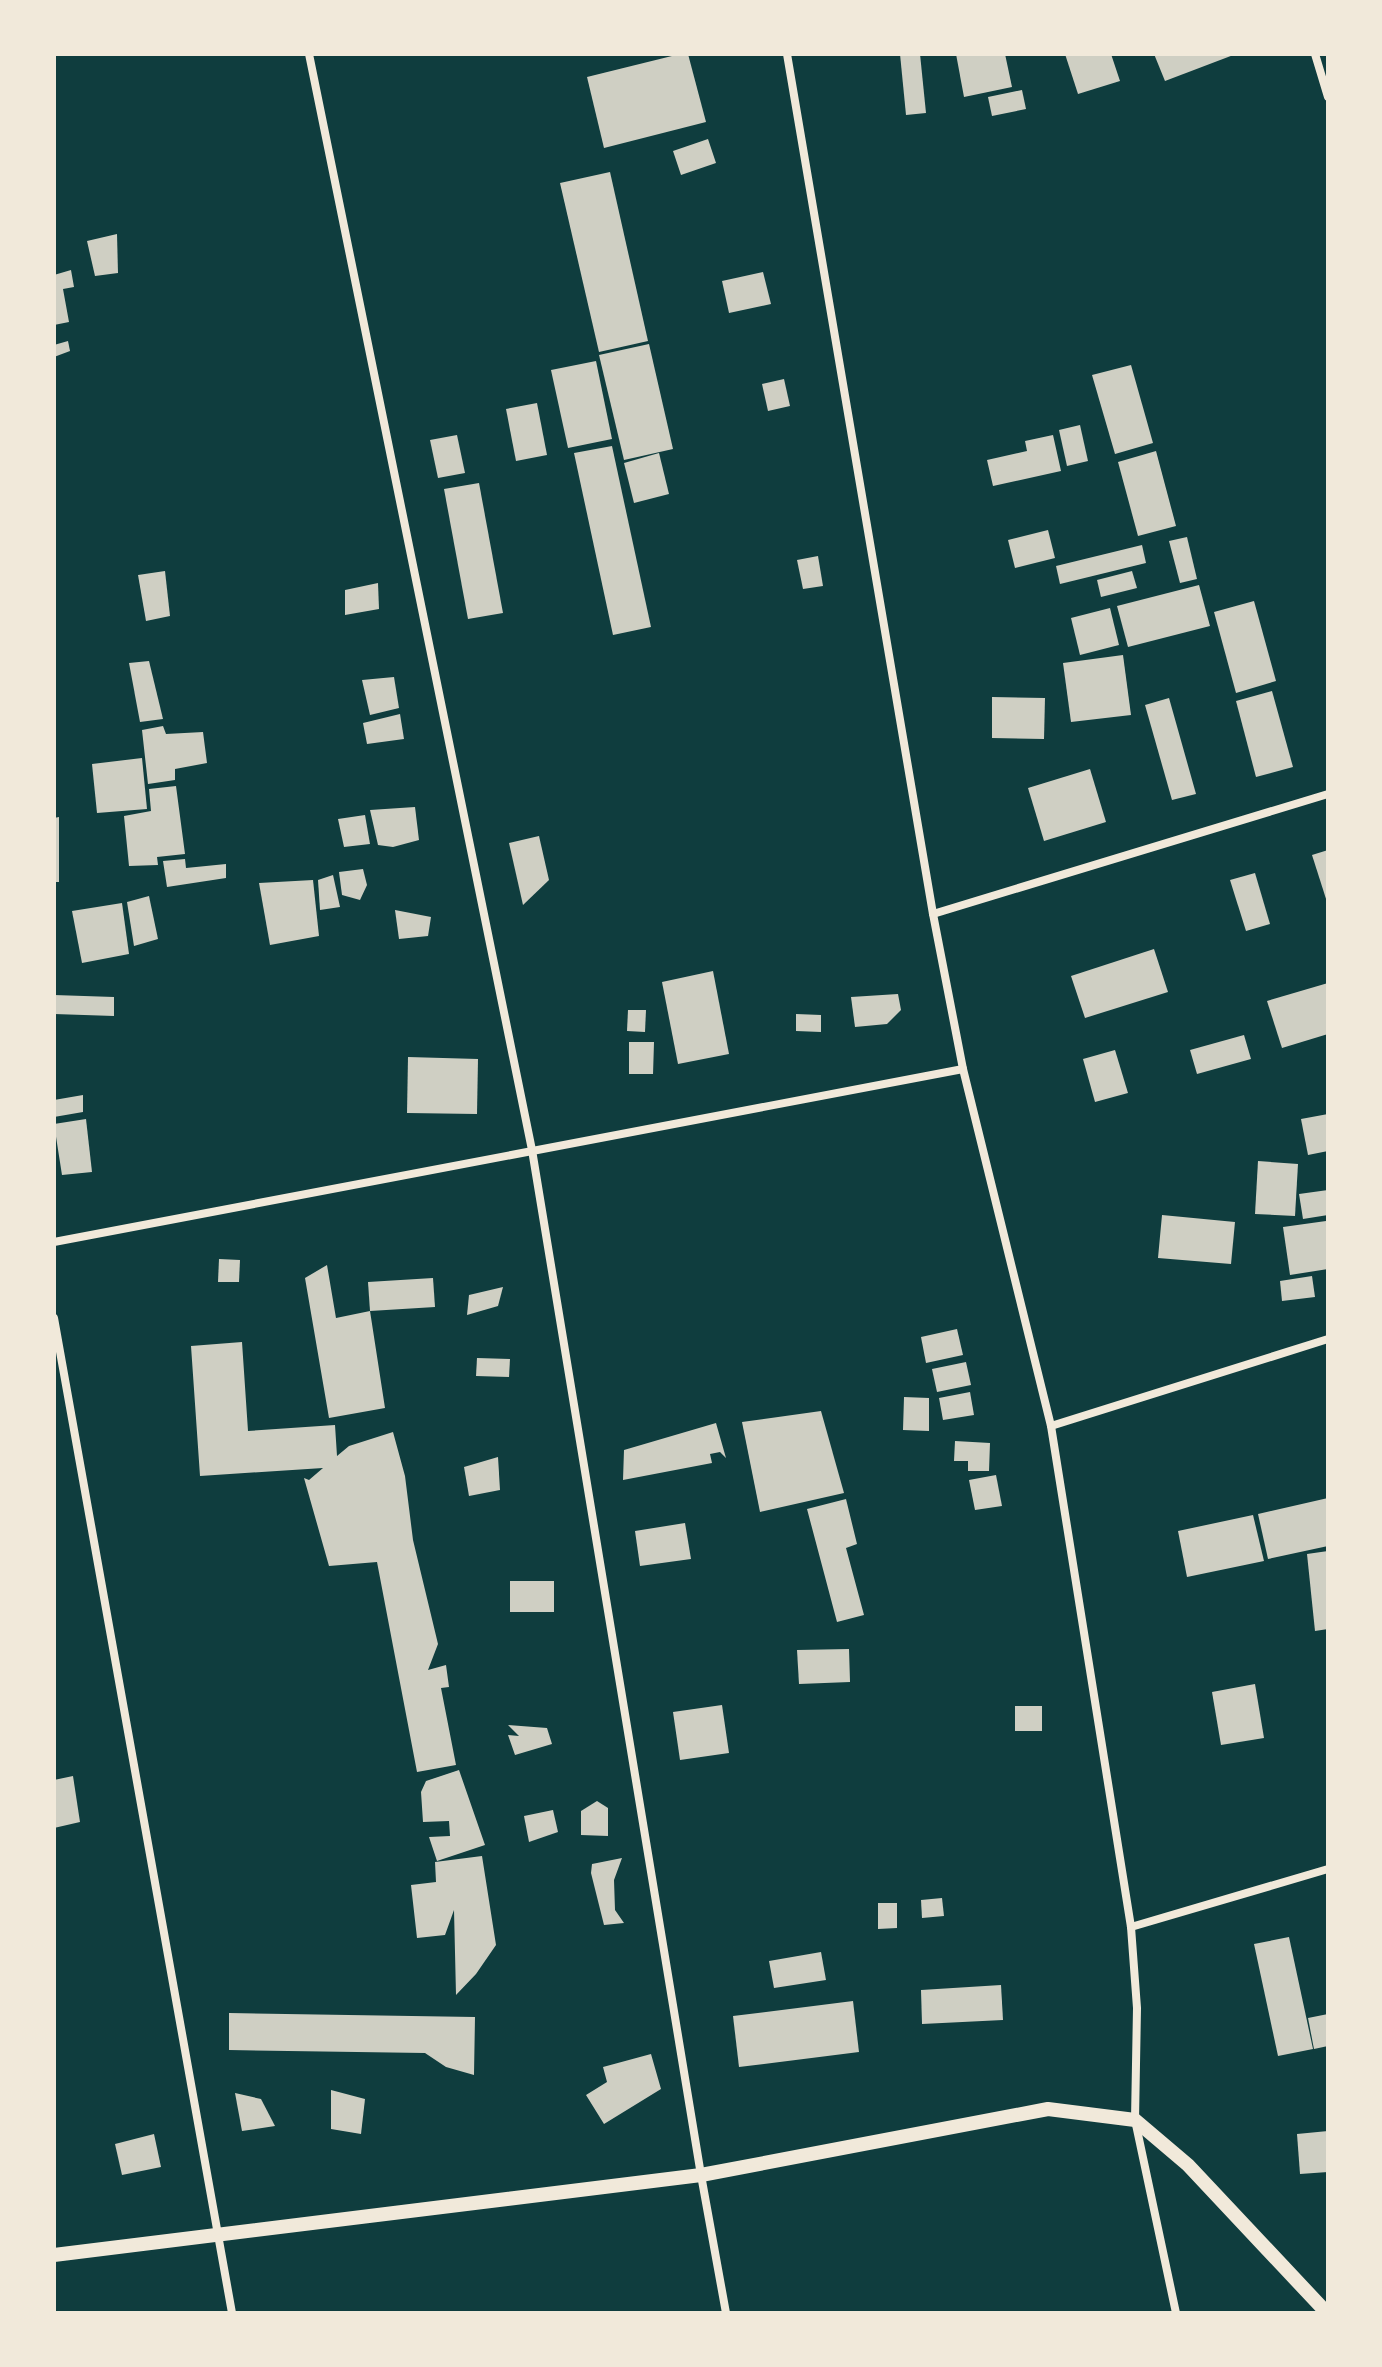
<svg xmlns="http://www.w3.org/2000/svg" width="1382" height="2367" font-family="Poppins,sans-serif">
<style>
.building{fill:#cfcfc3}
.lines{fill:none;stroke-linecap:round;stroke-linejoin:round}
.minor{stroke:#f1e9da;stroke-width:8}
.tertiary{stroke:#f1e9da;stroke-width:14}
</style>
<rect width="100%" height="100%" fill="#0f3d3e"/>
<g class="building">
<path d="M680,54H688L706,122L604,148L587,77Z"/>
<path d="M900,54H920L926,113L906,115Z"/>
<path d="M956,54H1005L1012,87L964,97Z"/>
<path d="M1065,54H1111L1120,81L1078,94Z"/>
<path d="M1154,54H1236L1165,81Z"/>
<path d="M1022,90L1026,109L992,116L988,97Z"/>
<path d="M708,139L716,163L681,175L673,151Z"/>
<path d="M610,172L648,341L599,352L560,183Z"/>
<path d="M117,234L118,273L95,276L87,241Z"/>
<path d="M71,270L74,287L63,289L69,322L54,325V275Z"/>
<path d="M763,272L771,304L729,313L722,281Z"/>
<path d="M68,341L70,351L54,357V345Z"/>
<path d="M649,344L673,449L624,460L599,355Z"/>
<path d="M596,361L612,439L568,448L551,370Z"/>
<path d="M1131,365L1153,443L1115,454L1092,375Z"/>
<path d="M784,379L790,406L768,411L762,384Z"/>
<path d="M537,403L547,455L516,461L506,409Z"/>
<path d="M1080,425L1088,461L1067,466L1059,430Z"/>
<path d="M457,435L465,473L438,478L430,440Z"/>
<path d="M1053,435L1061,471L993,486L987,460L1027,451L1025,441Z"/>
<path d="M612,446L651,627L613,635L574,453Z"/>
<path d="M1156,451L1176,526L1138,536L1118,462Z"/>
<path d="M659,453L669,494L634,503L624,463Z"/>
<path d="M479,483L503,613L468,619L444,489Z"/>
<path d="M1048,530L1055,558L1015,568L1008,540Z"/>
<path d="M1187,537L1197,579L1180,583L1169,541Z"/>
<path d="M1142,545L1146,563L1060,584L1056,566Z"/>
<path d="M818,556L823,586L803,589L797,560Z"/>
<path d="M165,571L170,616L146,621L138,575Z"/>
<path d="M1132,571L1137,588L1101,597L1097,580Z"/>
<path d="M378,583L379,609L345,615V590Z"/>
<path d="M1199,585L1210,626L1128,647L1117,606Z"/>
<path d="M1254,601L1276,681L1236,693L1214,612Z"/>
<path d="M1110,608L1119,645L1080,655L1071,618Z"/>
<path d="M1123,655L1131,715L1071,722L1063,663Z"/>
<path d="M149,661L163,719L140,722L129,663Z"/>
<path d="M394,677L399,708L370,715L362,680Z"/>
<path d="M1272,691L1293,767L1256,777L1236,701Z"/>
<path d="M992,697L1045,698L1044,739L992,738Z"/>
<path d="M1169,698L1196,794L1172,800L1145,705Z"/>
<path d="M400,714L404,739L367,744L363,723Z"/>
<path d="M163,726L166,734L203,732L207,763L175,769V780L148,784L142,730Z"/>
<path d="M142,758L147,809L97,813L92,764Z"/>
<path d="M1090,769L1106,822L1044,841L1028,788Z"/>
<path d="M176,786L185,854L157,857L158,865L129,866L124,816L151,811L149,789Z"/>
<path d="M415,807L419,840L393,847L378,845L370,810Z"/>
<path d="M365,815L370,844L344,847L338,819Z"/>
<path d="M59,817V882H54V818Z"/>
<path d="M539,836L549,880L523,905L509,843Z"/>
<path d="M1328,850V902H1327L1312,855Z"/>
<path d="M185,859L186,868L226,864V878L167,887L163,861Z"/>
<path d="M363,869L367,885L360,900L342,895L339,872Z"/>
<path d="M1255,873L1270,924L1246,931L1230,880Z"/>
<path d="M333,875L340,907L320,910L318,880Z"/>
<path d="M313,880L319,936L270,945L259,883Z"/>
<path d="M149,896L158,939L134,946L127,902Z"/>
<path d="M122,903L129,954L82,963L72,911Z"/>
<path d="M395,910L431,917L428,936L399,939Z"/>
<path d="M1154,949L1168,992L1085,1018L1071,976Z"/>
<path d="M713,971L729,1054L678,1064L662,982Z"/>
<path d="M1328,983V1034L1282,1048L1267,1001Z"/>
<path d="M898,994L901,1010L887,1024L855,1027L851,997Z"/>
<path d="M54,995L114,997V1016L54,1014Z"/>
<path d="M628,1010H646L645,1032L627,1031Z"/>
<path d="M796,1014L821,1015V1032L796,1031Z"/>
<path d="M1244,1035L1251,1059L1197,1074L1190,1050Z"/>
<path d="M629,1042H654L653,1074H629Z"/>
<path d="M1115,1050L1128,1093L1095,1102L1083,1059Z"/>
<path d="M408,1057L478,1059L477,1114L407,1113Z"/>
<path d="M83,1095V1112L54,1117V1100Z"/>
<path d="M1328,1114V1151L1308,1155L1301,1119Z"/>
<path d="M86,1119L92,1172L62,1175L54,1124Z"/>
<path d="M1258,1161L1298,1164L1295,1216L1255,1214Z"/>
<path d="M1328,1190V1215L1303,1219L1299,1194Z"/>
<path d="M1162,1215L1235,1222L1231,1264L1158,1258Z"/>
<path d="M1326,1221L1328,1269L1290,1275L1283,1227Z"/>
<path d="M219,1259L240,1260L239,1282H218Z"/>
<path d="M327,1265L336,1318L370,1311L385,1408L329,1418L305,1278Z"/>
<path d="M1312,1276L1315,1297L1282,1301L1280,1281Z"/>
<path d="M433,1278L435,1307L370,1311L368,1282Z"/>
<path d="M503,1287L498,1306L467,1315L469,1295Z"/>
<path d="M957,1329L963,1355L926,1363L921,1337Z"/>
<path d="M242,1342L248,1431L335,1425L337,1456L349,1446L393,1432L405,1476L413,1540L438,1644L428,1670L446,1665L449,1687L441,1688L456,1765L417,1772L377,1562L329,1566L304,1478L309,1480L323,1468L200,1476L191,1346Z"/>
<path d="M477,1358L510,1359L509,1377L476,1376Z"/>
<path d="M966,1362L971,1385L937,1392L932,1369Z"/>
<path d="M970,1392L974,1415L943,1420L939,1398Z"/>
<path d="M904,1397L929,1398V1431L903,1430Z"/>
<path d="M821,1411L844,1493L760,1512L742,1422Z"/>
<path d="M716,1423L726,1458L720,1452L710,1454L712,1463L623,1480L624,1450Z"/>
<path d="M955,1441L990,1443L989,1471H968V1461H954Z"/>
<path d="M498,1457L500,1490L469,1496L464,1467Z"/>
<path d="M996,1475L1002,1506L975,1510L969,1480Z"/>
<path d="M1328,1498V1546L1268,1559L1258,1514Z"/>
<path d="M846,1499L857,1544L846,1548L864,1615L837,1622L807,1509Z"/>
<path d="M1253,1515L1264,1561L1187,1577L1178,1531Z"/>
<path d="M685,1523L691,1559L640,1566L635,1531Z"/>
<path d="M1328,1551V1629L1315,1631L1307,1554Z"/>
<rect x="510" y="1581" width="44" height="31"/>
<path d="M849,1649L850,1682L799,1684L797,1650Z"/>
<path d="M1255,1684L1264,1738L1221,1745L1212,1692Z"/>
<path d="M722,1705L729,1753L680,1760L673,1712Z"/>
<rect x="1015" y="1706" width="27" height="25"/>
<path d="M508,1725L547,1728L552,1744L515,1755L508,1735L519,1736Z"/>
<path d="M459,1770L485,1845L437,1861L429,1837L450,1836L449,1821L423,1822L421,1792L426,1781Z"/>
<path d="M73,1776L80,1822L54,1828V1780Z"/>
<path d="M597,1801L608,1808V1836L581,1835V1811Z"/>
<path d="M553,1810L558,1832L529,1842L524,1816Z"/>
<path d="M482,1856L496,1945L476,1974L456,1995L454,1910L445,1935L417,1938L411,1885L436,1882L435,1862Z"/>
<path d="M622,1858L614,1880L615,1910L624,1923L604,1925L591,1873L592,1864Z"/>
<path d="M942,1898L944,1916L922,1918L921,1900Z"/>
<path d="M878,1903H897V1928L878,1929Z"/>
<path d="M1289,1937L1313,2049L1278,2056L1254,1944Z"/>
<path d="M821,1952L826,1980L774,1988L769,1961Z"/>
<path d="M1001,1985L1003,2020L922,2024L921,1990Z"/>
<path d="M853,2001L859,2052L739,2067L733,2016Z"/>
<path d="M229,2013L475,2017L474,2075L446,2067L425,2053L229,2050Z"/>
<path d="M1328,2014V2046L1314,2049L1308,2018Z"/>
<path d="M651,2054L661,2089L604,2124L586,2095L607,2082L603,2067Z"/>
<path d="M331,2090L365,2099L361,2134L331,2129Z"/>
<path d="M235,2093L261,2099L275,2126L242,2131Z"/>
<path d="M1328,2131V2172L1300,2174L1297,2134Z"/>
<path d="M154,2134L161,2167L122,2175L115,2144Z"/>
</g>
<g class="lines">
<g class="minor">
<path d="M309,54L532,1150L701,2175L726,2313"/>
<path d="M787,54L933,914L963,1069L1051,1426L1131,1927L1137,2008L1135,2120L1176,2313"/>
<path d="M1315,54L1328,97"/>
<path d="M933,914L1328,794"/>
<path d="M54,1242L963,1069"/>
<path d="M54,1318L232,2313"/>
<path d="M1051,1426L1328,1339"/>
<path d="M1131,1927L1328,1869"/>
</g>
<path class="tertiary" d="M54,2255L701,2175L1048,2109L1135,2120L1188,2165L1327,2313"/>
</g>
<rect width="1382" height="2367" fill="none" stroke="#f1e9da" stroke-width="112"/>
</svg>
